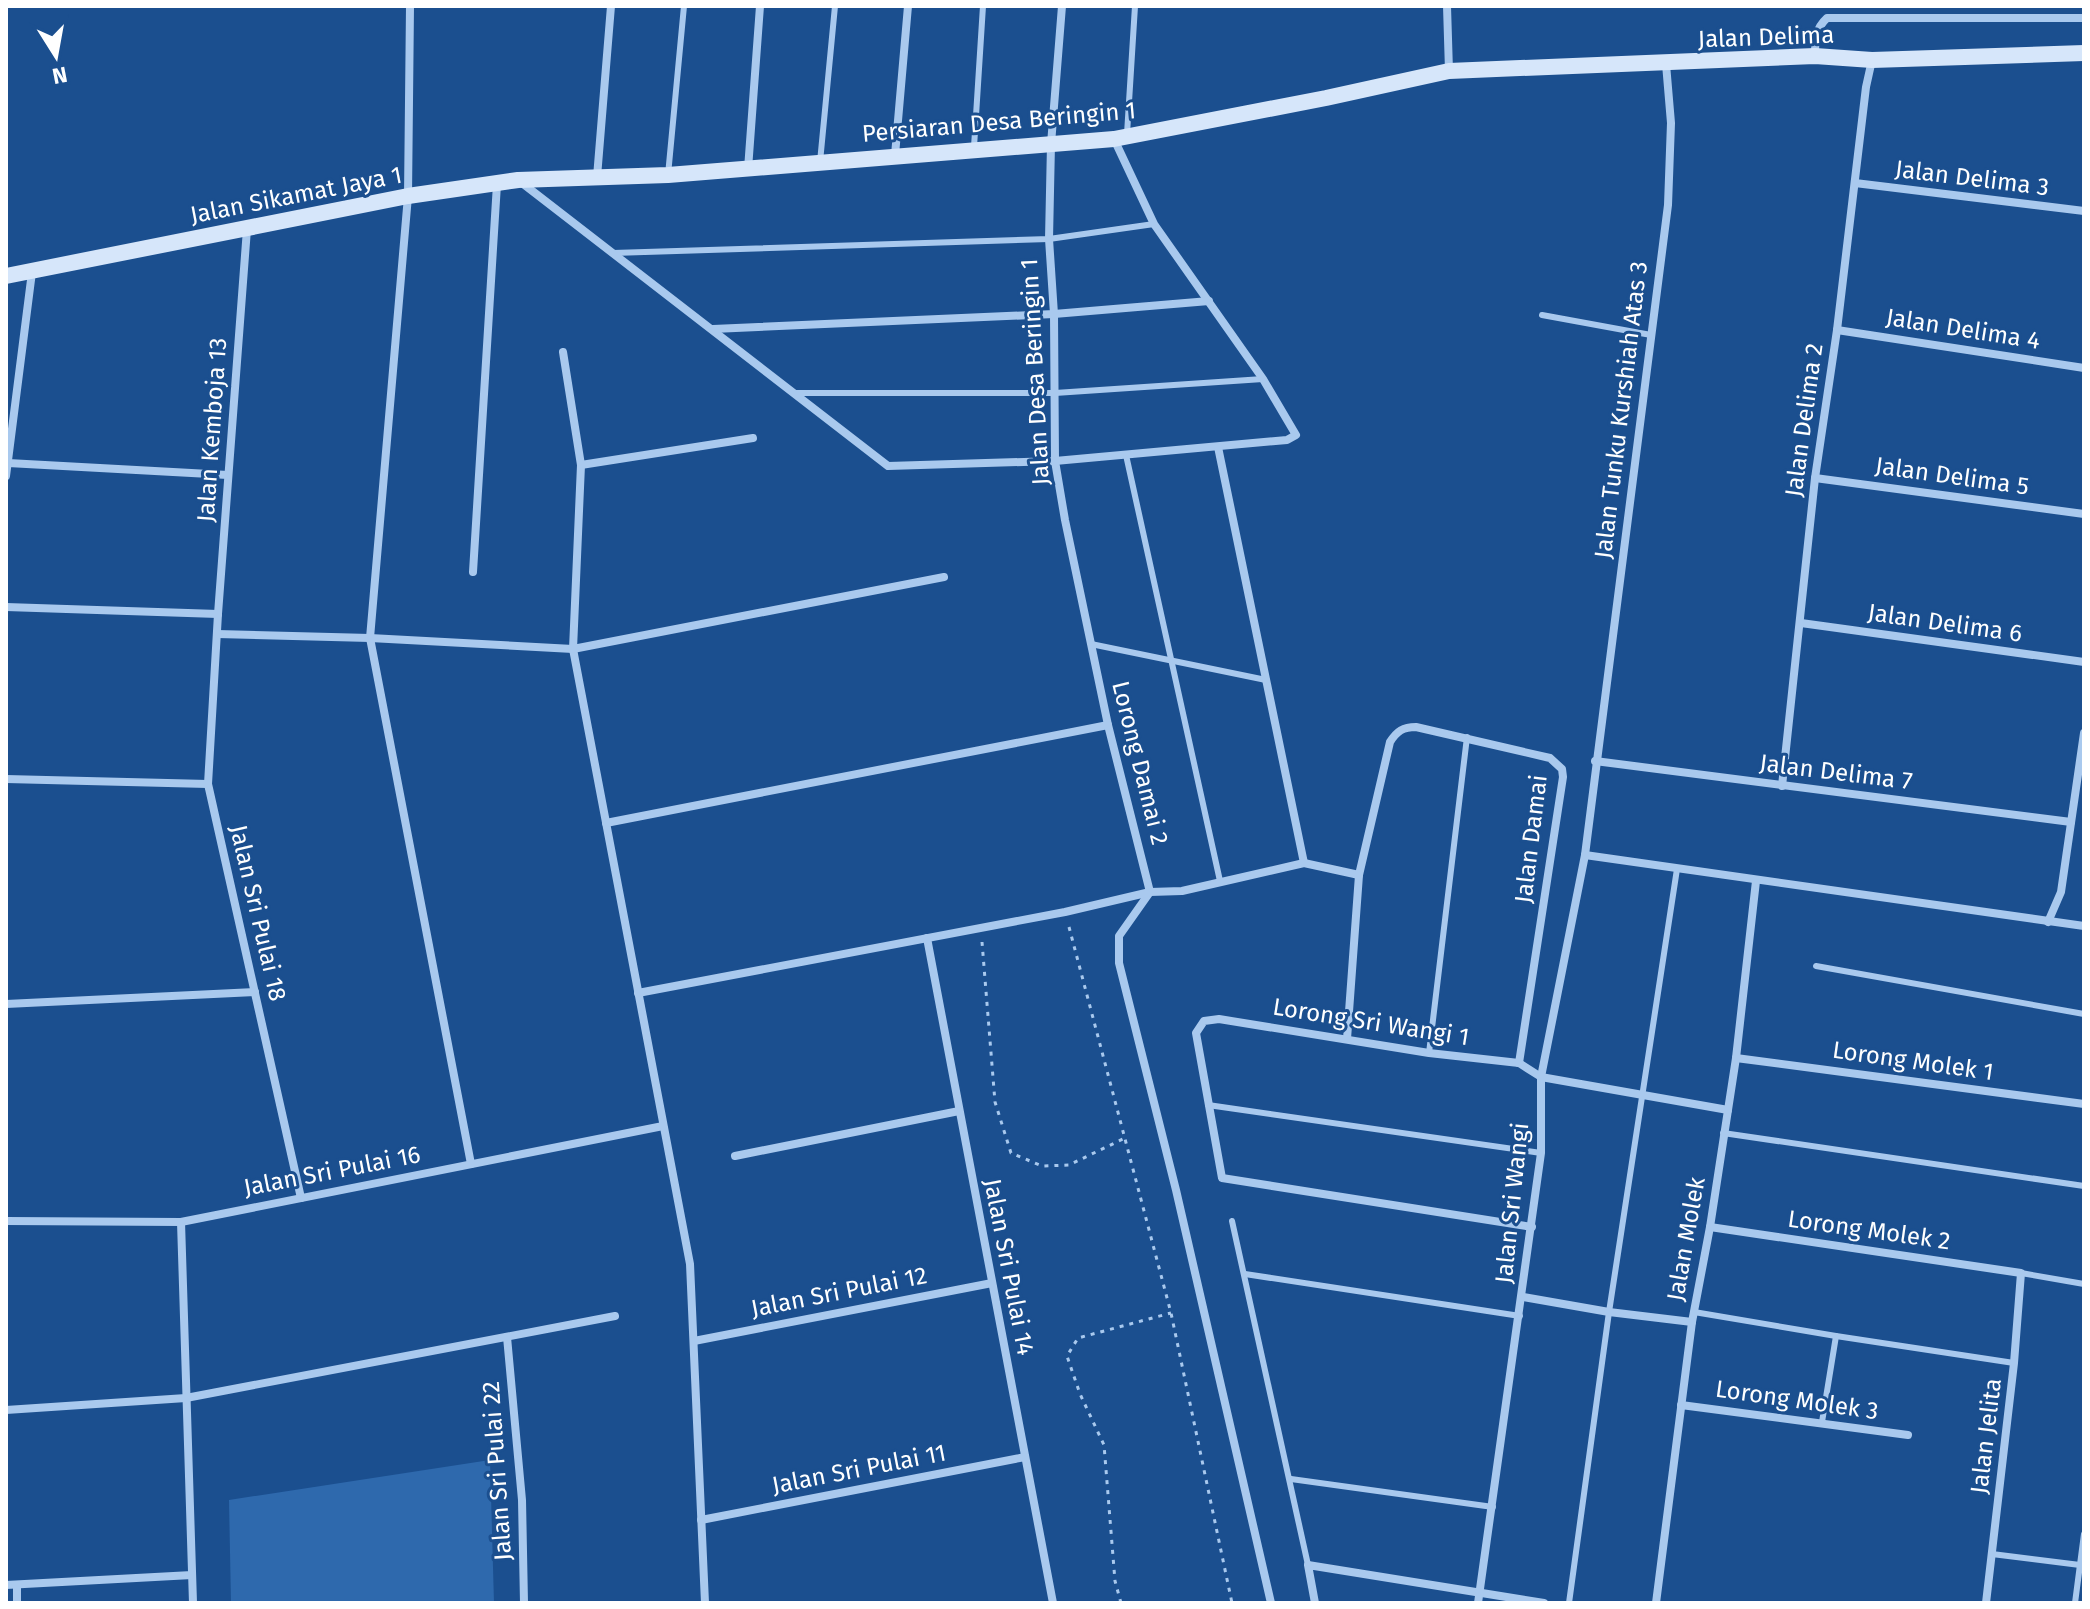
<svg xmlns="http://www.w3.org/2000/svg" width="2090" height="1609" font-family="'Fira Sans',sans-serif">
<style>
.green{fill:#2e69ad}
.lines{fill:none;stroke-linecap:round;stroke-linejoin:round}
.path{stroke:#a9c9ee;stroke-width:3;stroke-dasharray:4 6;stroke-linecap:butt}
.service{stroke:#a9c9ee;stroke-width:6}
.minor{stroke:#a9c9ee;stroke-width:8}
.secondary{stroke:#d6e6fa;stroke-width:16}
.labels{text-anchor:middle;stroke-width:6;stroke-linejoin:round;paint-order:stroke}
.street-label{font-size:24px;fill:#fff;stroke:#1b4f8f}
</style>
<rect width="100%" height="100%" fill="#1b4f8f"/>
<path class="green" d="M490,1460L494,1603H231L229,1500Z"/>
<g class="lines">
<g class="path">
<path d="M1069,927L1171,1313L1232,1603"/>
<path d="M982,942L995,1102L1011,1153L1042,1166L1069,1165L1125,1138"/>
<path d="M1121,1603L1115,1581L1104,1445L1080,1394L1067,1356L1078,1338L1171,1313"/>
</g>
<g class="service">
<path d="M1127,134L1135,6"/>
<path d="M974,147L983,6"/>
<path d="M820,162L835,6"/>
<path d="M668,175L684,6"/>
<path d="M613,253L1049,239L1154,224"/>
<path d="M1542,315L1651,335"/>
<path d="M795,393H1055L1263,379"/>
<path d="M1126,455L1220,881"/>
<path d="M1091,644L1266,680"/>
<path d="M1816,966L2084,1014"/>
<path d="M1429,1053L1467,737"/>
<path d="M1208,1105L1541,1153"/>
<path d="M1723,1133L2084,1186"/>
<path d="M1232,1221L1308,1565"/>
<path d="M2021,1273L2084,1284"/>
<path d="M1245,1274L1520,1316"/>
<path d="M1694,1312L1836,1336"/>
<path d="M1822,1422L1836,1336L2014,1363"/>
<path d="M1291,1479L1493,1507"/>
<path d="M1992,1554L2080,1565"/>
<path d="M1569,1603L1609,1312L1677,869"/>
<path d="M2075,1603L2084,1534"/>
</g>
<g class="minor">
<path d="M410,6L408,196L370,638L471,1164"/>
<path d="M1062,6L1051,144L1049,239L1054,314L1055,461L1065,520L1108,725L1150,892L1119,936V963L1176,1190L1271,1603"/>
<path d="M1447,6L1449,71"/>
<path d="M1815,56C1815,40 1815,29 1827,18H2084"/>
<path d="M895,155L908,6"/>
<path d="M748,169L760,6"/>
<path d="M597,177L611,6"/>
<path d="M522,183L888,466L1055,461L1287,440L1296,435L1263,379L1154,224L1114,139"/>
<path d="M1855,183L2084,211"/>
<path d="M247,229L218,614L208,784L301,1198"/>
<path d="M713,329L1054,314L1209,301"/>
<path d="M1837,330L2084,368"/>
<path d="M563,352L581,465L573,649L690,1264L705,1603"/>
<path d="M1218,447L1304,863"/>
<path d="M8,463L228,475"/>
<path d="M581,465L753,438"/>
<path d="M6,476L32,272"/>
<path d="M1815,478L2084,514"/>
<path d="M473,572L497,184"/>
<path d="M6,607L218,614"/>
<path d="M1801,623L2084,662"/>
<path d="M217,634L370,638L573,649L944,577"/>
<path d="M1595,761L2071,822"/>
<path d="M6,779L208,784"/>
<path d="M1782,786L1815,478L1837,330L1866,87L1872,60"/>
<path d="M606,823L1108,725"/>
<path d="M1585,855L2084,926"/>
<path d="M2048,922L2061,892L2084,733"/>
<path d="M927,938L1053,1603"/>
<path d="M638,993L1065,912L1150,892L1182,891L1304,863L1359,875"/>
<path d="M6,1004L255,992"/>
<path d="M1347,1039L1359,875L1390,742C1397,731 1403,727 1416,727L1550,758L1562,769L1563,777L1519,1063"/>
<path d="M1736,1058L2084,1104"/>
<path d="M735,1156L959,1111"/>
<path d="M6,1221L181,1222L663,1126"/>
<path d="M181,1222L193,1603"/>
<path d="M1532,1227L1222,1178L1196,1033L1204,1021L1219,1019L1429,1053L1519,1063L1541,1077L1728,1110"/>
<path d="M1710,1227L2021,1273L2014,1363L1986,1603"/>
<path d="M1523,1297L1609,1312L1692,1322"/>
<path d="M507,1337L522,1500L524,1603"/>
<path d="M694,1341L992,1283"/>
<path d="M1681,1405L1908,1435"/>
<path d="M6,1410L186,1398L615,1316"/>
<path d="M701,1520L1025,1457"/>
<path d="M6,1585L192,1575"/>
<path d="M17,1585V1603"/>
<path d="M1315,1603L1308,1565L1544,1603"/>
<path d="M1478,1603L1541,1153V1077L1585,855L1668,205L1671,123L1666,64"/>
<path d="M1656,1603L1692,1322L1710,1227L1736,1058L1756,881"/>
</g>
<path class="secondary" d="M6,276L408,196L518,180L668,175L1114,139L1326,98L1449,71L1815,56L1872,60L2084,53"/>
</g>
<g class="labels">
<g class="street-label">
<text transform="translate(1766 37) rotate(-2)" y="8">Jalan Delima</text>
<text transform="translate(999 122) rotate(-5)" y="8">Persiaran Desa Beringin 1</text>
<text transform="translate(1972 178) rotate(7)" y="8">Jalan Delima 3</text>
<text transform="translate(296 195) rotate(-11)" y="8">Jalan Sikamat Jaya 1</text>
<text transform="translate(1963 329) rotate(9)" y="8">Jalan Delima 4</text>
<text transform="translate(1035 372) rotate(-93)" y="8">Jalan Desa Beringin 1</text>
<text transform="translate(1621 410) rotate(-83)" y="8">Jalan Tunku Kurshiah Atas 3</text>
<text transform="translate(1804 420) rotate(-82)" y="8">Jalan Delima 2</text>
<text transform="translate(212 430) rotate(-86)" y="8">Jalan Kemboja 13</text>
<text transform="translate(1952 476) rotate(8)" y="8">Jalan Delima 5</text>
<text transform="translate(1945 623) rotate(8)" y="8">Jalan Delima 6</text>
<text transform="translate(1140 763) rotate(76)" y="8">Lorong Damai 2</text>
<text transform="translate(1836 772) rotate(7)" y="8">Jalan Delima 7</text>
<text transform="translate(1531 839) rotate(-83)" y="8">Jalan Damai</text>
<text transform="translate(258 913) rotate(77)" y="8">Jalan Sri Pulai 18</text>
<text transform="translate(1371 1022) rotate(9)" y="8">Lorong Sri Wangi 1</text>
<text transform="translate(1913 1061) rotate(8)" y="8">Lorong Molek 1</text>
<text transform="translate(332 1171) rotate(-11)" y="8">Jalan Sri Pulai 16</text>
<text transform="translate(1512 1203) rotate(-84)" y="8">Jalan Sri Wangi</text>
<text transform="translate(1869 1230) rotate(8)" y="8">Lorong Molek 2</text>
<text transform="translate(1686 1239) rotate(-80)" y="8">Jalan Molek</text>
<text transform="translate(1009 1267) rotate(79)" y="8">Jalan Sri Pulai 14</text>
<text transform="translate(839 1292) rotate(-11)" y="8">Jalan Sri Pulai 12</text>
<text transform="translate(1797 1400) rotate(8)" y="8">Lorong Molek 3</text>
<text transform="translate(1986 1436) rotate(-83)" y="8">Jalan Jelita</text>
<text transform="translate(859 1469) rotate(-11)" y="8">Jalan Sri Pulai 11</text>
<text transform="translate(497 1471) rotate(-94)" y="8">Jalan Sri Pulai 22</text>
</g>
</g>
<rect width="2090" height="1609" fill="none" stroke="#ffffff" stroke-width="16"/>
<g transform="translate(56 56) rotate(169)" stroke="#1b4f8f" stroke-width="6" paint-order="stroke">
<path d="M0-6L14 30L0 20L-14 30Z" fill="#ffffff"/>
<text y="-12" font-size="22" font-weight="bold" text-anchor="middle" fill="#ffffff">N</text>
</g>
</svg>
